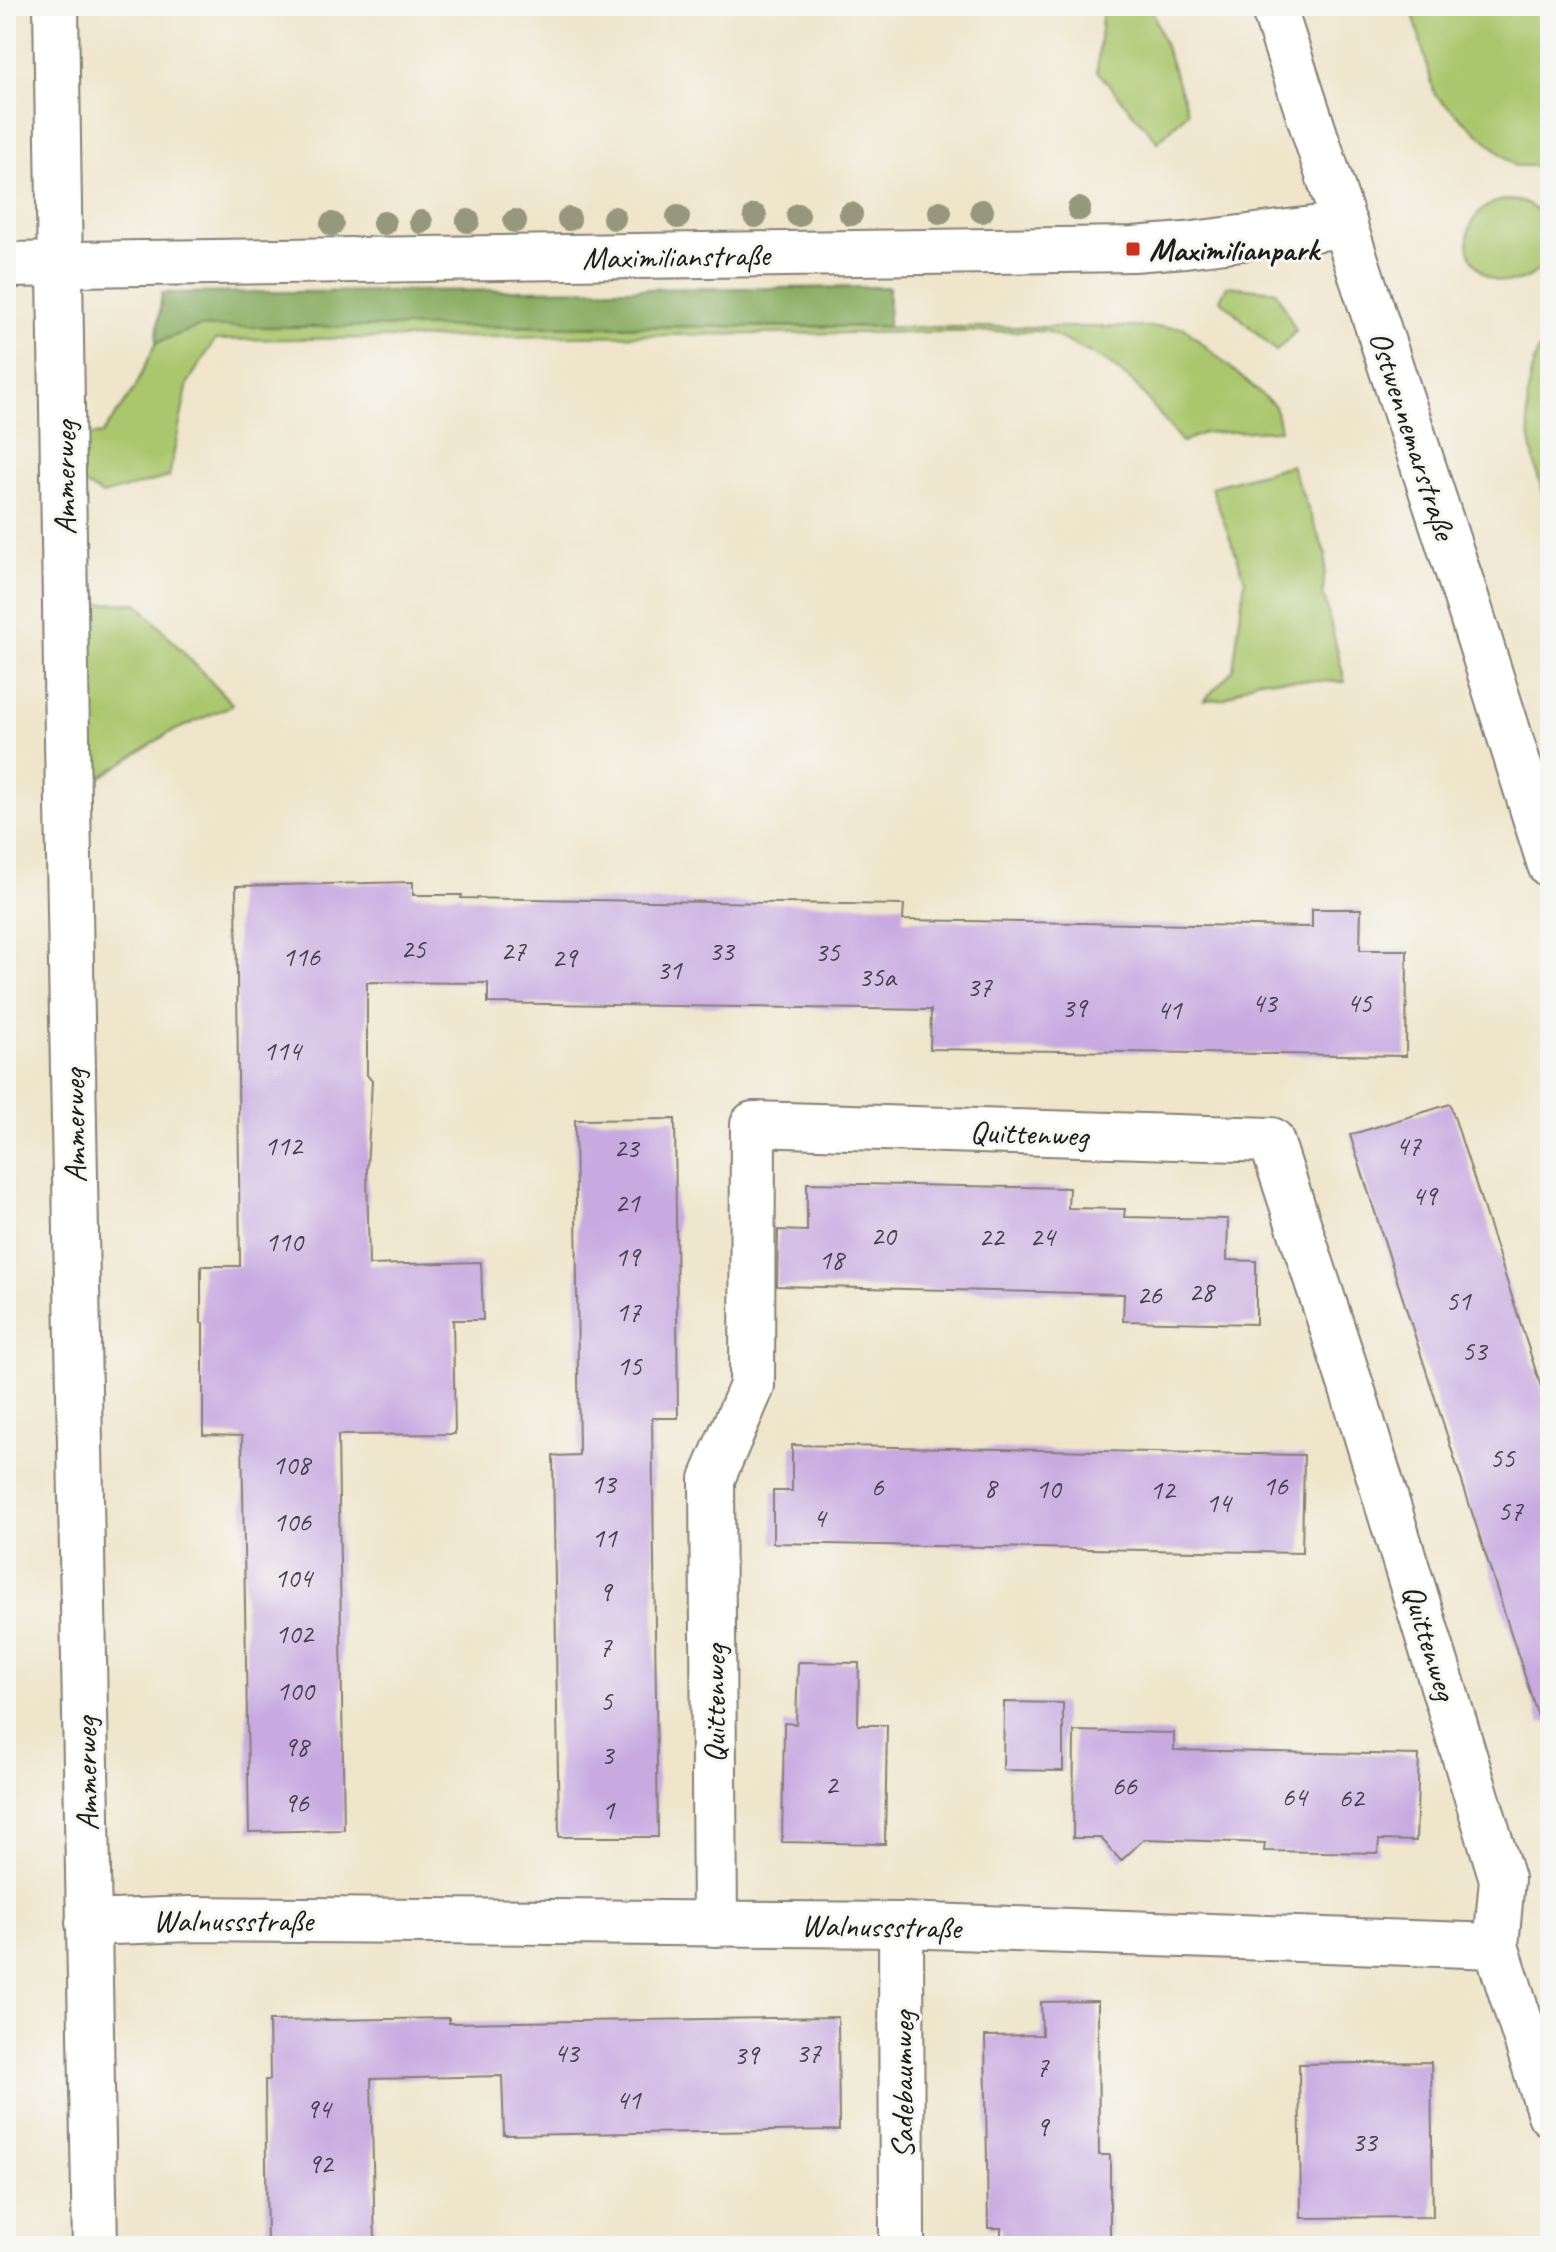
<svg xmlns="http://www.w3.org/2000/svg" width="1556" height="2252" font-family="Caveat,sans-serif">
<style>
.green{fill:#abc76e;stroke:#647245;stroke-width:2}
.forest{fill:#88ac61;stroke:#52643e;stroke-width:2}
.building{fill:#c8aae1}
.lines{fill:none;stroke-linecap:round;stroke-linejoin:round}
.minor-casing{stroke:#868074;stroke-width:48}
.minor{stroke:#fff;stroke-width:44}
.tree{fill:#96977b}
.poi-dot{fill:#c8321e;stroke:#f6f6f2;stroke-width:3}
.labels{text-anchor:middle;stroke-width:6;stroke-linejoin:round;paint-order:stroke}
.number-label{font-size:28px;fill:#47404d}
.poi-label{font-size:32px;font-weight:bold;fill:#1c1c1c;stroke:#f6f6f2;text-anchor:start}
.street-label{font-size:32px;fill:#1c1c1c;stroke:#f6f6f2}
</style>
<rect width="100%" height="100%" fill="#f6f6f2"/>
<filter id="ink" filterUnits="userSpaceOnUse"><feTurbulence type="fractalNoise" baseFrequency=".0125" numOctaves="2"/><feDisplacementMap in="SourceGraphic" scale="16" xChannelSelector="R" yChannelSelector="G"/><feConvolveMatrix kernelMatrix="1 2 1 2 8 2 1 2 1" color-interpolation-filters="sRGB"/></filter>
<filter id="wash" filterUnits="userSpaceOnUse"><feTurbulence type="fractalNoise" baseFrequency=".006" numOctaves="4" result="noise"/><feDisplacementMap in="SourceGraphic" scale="32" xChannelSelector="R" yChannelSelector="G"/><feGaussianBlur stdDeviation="1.8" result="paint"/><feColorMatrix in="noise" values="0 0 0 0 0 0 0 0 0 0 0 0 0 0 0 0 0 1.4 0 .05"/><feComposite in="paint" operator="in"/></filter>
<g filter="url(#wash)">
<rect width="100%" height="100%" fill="#efe5cb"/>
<g class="green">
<path d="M1103,6H1151L1188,112L1158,142L1097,71Z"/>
<path d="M1411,6H1550V166H1515L1435,95Z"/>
<circle cx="1509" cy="241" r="41"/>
<path d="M1227,286L1276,291L1296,331L1276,351L1220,299Z"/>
<path d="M198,327H1183L1275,406L1280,430L1203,433L1182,442L1135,384L1106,361L1046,331L215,340L188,383L169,477L102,495L81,482L74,438L102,434L134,390L156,343Z"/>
<path d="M1550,331V520C1533,460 1509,386 1550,331Z"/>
<path d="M1291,465L1326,555L1323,592L1345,682L1258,679L1224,699L1204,700L1233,670L1245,579L1211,487Z"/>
<path d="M137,603L233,705L169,733L84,788L65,604Z"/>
</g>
<path class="forest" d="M889,287L888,326L198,327L156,343L162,293Z"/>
<g id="blocks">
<g class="building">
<path d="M413,882V895H462L461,898L904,905L903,920L1312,927V909H1361L1360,950H1407L1406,1056L930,1049L931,1010L488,1003V983L367,982V1075L372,1081L367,1169L369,1265L481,1262L483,1320H453L455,1434L338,1435L344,1830L249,1832L242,1436L203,1435V1323H201V1266H240L236,886Z"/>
<path d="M1450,1104L1550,1415V1722L1540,1723L1350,1135Z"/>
<path d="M675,1119L678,1418H652L658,1837H559L553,1456L579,1455L575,1120Z"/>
<path d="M807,1183L1069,1188L1068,1208L1125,1209L1124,1217L1228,1219L1227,1260L1256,1261V1324L1123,1321L1124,1294L777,1286L778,1230L807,1231Z"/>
<path d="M792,1445L1304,1455L1302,1553L773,1543V1491H792Z"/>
<path d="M798,1662L859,1663L858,1725H887L885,1844L782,1842L784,1723L796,1724Z"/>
<path d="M1004,1702L1063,1703V1771L1003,1770Z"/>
<path d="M1074,1731L1174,1733V1750L1419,1755L1416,1841L1379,1840L1378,1853L1264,1851L1265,1843L1144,1839L1121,1861L1101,1838H1073Z"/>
<path d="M1098,2001L1099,2155H1110V2246H1001V2228H988L985,2036L1042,2035L1041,2002Z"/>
<path d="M838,2017L839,2130L504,2135L502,2076L371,2079L375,2245L267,2246L265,2080H270L269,2021L449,2018V2023Z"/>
<path d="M1431,2062L1433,2217L1301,2218L1299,2064Z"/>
</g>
</g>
</g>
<g filter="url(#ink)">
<use href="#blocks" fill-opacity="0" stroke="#868074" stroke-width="2"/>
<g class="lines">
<g class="minor-casing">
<g id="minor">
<path d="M56,6L68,804L95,2246"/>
<path d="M1273,6L1466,597L1550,865"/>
<path d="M6,265L1133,249L1185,245L1345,225"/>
<path d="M88,1923L190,1919L901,1925L1496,1946L1550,2114"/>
<path d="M715,1924L712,1479L752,1386L753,1124L1271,1140L1355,1398L1502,1879L1496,1946"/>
<path d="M901,1925L902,2246"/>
</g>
</g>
<use href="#minor" class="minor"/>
</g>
<g class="tree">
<circle cx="1079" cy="209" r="12"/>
<circle cx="982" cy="211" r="12"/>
<circle cx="940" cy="212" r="12"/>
<circle cx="851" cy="214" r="12"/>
<circle cx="798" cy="215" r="12"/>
<circle cx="755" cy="216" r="12"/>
<circle cx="678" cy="217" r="12"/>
<circle cx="614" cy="218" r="12"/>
<circle cx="569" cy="219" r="12"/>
<circle cx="468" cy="221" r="12"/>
<circle cx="515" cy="221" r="12"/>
<circle cx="421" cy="222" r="12"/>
<circle cx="384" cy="223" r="12"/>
<circle cx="332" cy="224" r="12"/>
</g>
</g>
<rect class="poi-dot" x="1125" y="241" width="16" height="16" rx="4"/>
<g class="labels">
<g class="number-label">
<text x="413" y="958">25</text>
<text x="513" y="960">27</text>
<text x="721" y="960">33</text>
<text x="827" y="961">35</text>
<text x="301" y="966">116</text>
<text x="564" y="967">29</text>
<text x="669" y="979">31</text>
<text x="877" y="986">35a</text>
<text x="979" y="996">37</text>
<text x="1264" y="1012">43</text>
<text x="1359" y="1012">45</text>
<text x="1074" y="1017">39</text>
<text x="1169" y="1019">41</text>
<text x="282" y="1060">114</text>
<text x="283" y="1155">112</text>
<text x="1408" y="1155">47</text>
<text x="626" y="1157">23</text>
<text x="1424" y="1205">49</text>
<text x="627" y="1212">21</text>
<text x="883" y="1245">20</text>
<text x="991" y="1246">22</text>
<text x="1042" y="1246">24</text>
<text x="284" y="1251">110</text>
<text x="627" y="1266">19</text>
<text x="831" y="1269">18</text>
<text x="1201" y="1301">28</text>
<text x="1149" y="1304">26</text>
<text x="1458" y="1310">51</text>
<text x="628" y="1321">17</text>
<text x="1474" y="1360">53</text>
<text x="629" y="1375">15</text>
<text x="1502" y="1467">55</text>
<text x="291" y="1474">108</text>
<text x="603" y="1493">13</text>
<text x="1275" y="1495">16</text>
<text x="877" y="1496">6</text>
<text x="990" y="1497">8</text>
<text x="1048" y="1498">10</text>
<text x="1162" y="1499">12</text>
<text x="1218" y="1512">14</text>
<text x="1510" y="1520">57</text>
<text x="819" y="1527">4</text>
<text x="292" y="1531">106</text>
<text x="604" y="1547">11</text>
<text x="293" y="1587">104</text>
<text x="605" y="1601">9</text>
<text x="294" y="1643">102</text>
<text x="605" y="1656">7</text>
<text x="295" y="1700">100</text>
<text x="606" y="1710">5</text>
<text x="296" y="1756">98</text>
<text x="607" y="1764">3</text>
<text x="831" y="1794">2</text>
<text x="1124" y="1795">66</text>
<text x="1294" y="1806">64</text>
<text x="1351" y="1807">62</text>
<text x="296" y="1812">96</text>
<text x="608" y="1819">1</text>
<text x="566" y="2062">43</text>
<text x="808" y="2062">37</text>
<text x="746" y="2064">39</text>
<text x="1042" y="2076">7</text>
<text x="628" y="2109">41</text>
<text x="318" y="2118">94</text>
<text x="1042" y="2136">9</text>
<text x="1364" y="2151">33</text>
<text x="320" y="2173">92</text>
</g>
<g class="poi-label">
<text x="1149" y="260">Maximilianpark</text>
</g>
<g class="street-label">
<text transform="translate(676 256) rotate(-1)" y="11">Maximilianstraße</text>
<text transform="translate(1413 435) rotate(72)" y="11">Ostwennemarstraße</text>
<text transform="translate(64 478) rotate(-90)" y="11">Ammerweg</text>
<text transform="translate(74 1126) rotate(-91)" y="11">Ammerweg</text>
<text transform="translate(1029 1133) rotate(2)" y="11">Quittenweg</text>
<text transform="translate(1430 1642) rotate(73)" y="11">Quittenweg</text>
<text transform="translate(714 1704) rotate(-90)" y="11">Quittenweg</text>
<text transform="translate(86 1774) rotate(-91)" y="11">Ammerweg</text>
<text x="233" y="1931">Walnussstraße</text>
<text transform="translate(881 1926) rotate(1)" y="11">Walnussstraße</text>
<text transform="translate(902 2085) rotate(-90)" y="11">Sadebaumweg</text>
</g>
</g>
<rect width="1556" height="2252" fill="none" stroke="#f6f6f2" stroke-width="32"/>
</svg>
